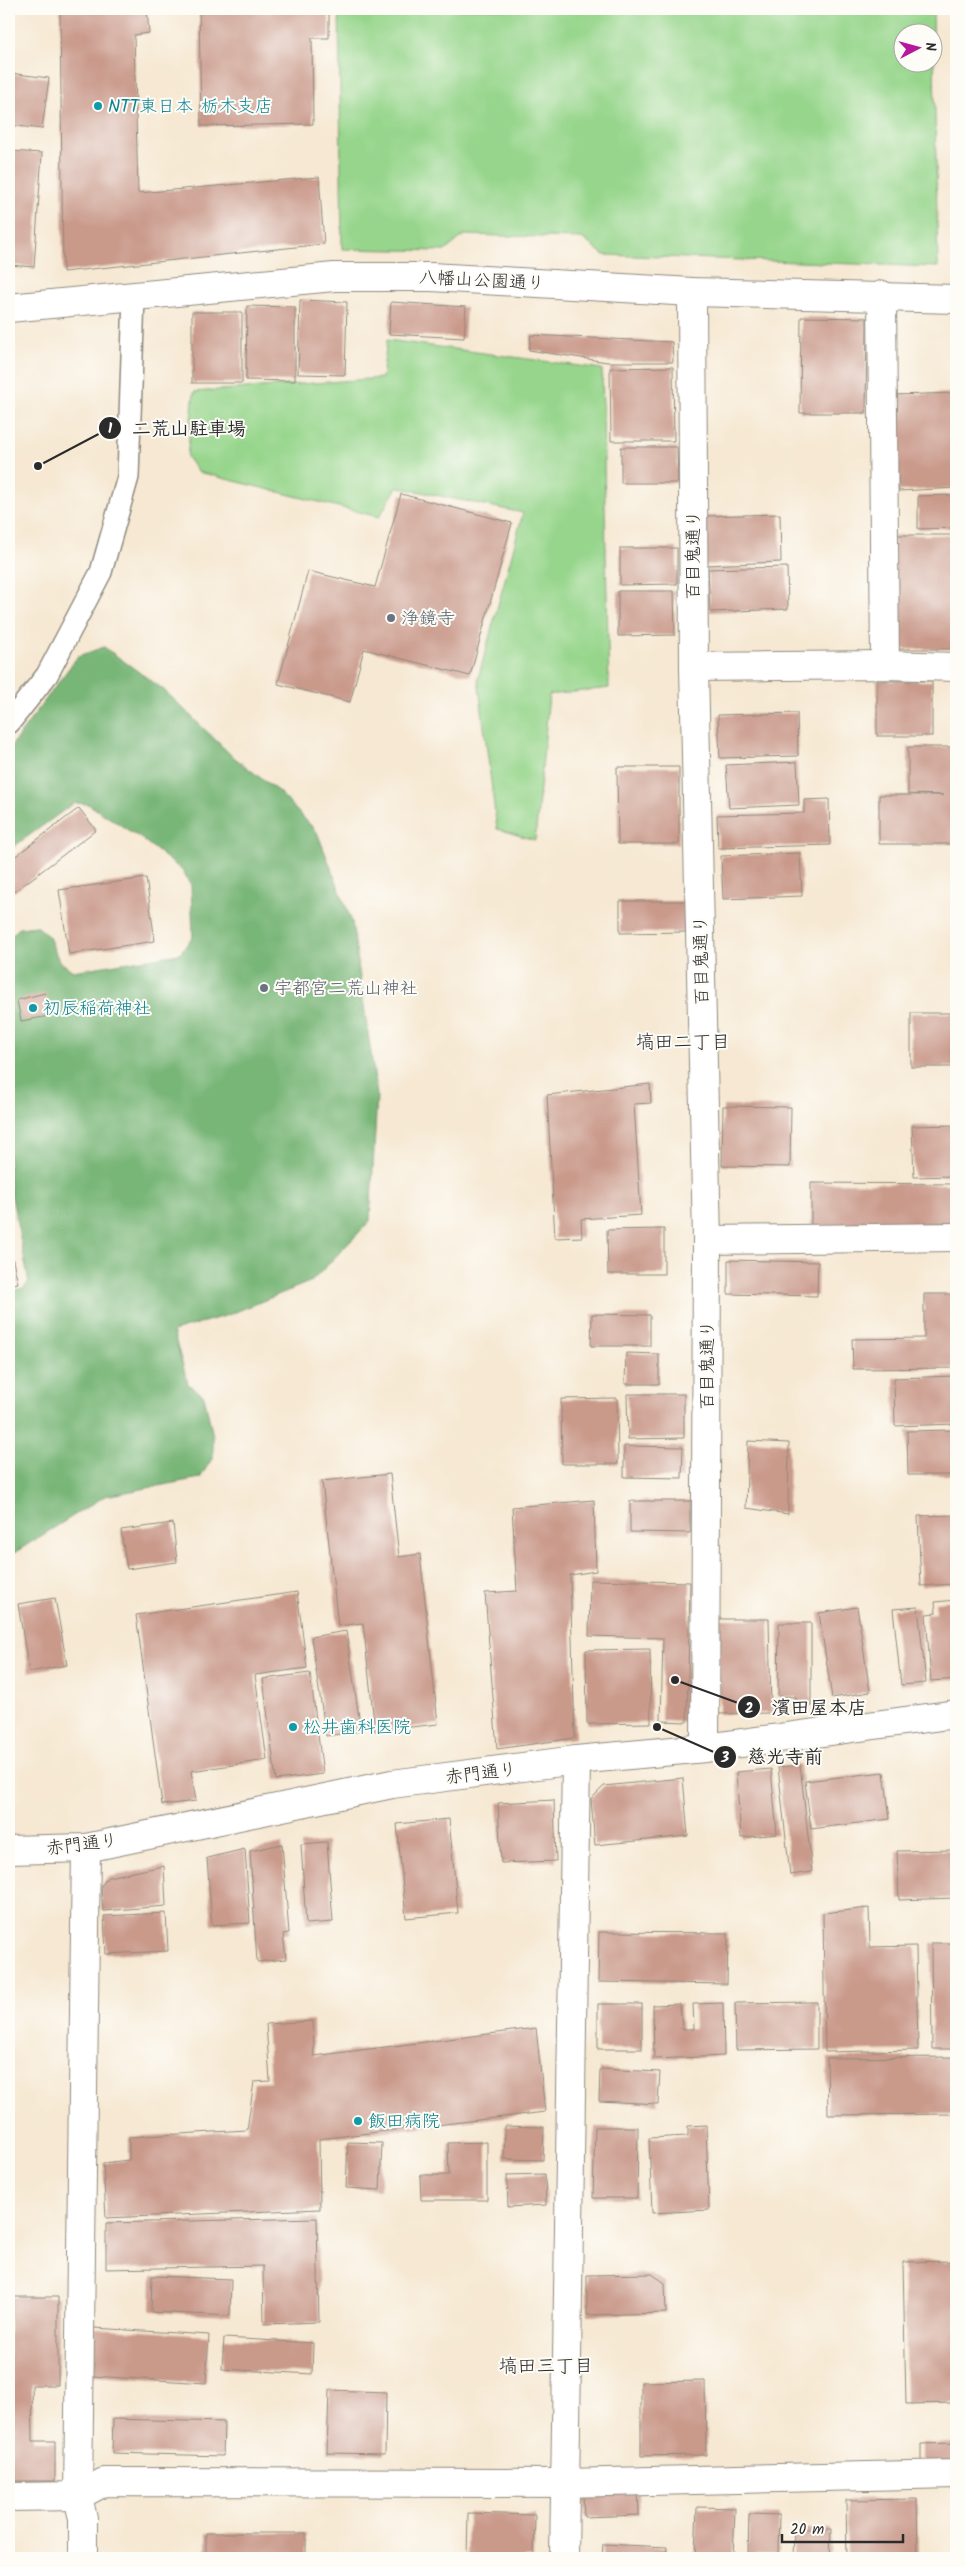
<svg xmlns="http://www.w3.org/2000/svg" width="965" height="2567" font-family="Kalam,'Klee One',sans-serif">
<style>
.green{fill:#96d58b;stroke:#60805b;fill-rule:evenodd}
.forest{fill:#78b677;stroke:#527051}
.building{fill:#c9998a}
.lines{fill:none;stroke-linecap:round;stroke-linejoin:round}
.service-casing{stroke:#908a7e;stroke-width:24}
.minor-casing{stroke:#908a7e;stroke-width:30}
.tertiary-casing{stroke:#908a7e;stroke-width:30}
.path{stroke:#908a7e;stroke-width:3;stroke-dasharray:1 4;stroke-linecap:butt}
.service{stroke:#fff;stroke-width:21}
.minor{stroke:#fff;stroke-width:28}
.tertiary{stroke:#fff;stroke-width:28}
.culture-dot{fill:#0f9aa8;stroke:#fdfcf7;stroke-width:2}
.worship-dot{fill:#6b7280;stroke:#fdfcf7;stroke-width:2}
.labels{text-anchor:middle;stroke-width:4;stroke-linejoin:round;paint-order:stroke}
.culture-label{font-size:18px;fill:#0d838f;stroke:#fdfcf7;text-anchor:start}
.street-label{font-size:18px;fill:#2b2b2b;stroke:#fdfcf7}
.worship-label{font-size:18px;fill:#5b616d;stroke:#fdfcf7;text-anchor:start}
.neighbourhood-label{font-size:19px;fill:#2b2b2b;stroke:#fdfcf7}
.leader{fill:none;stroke:#2b2b2b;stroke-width:2}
.callout-dot{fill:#2b2b2b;stroke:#fdfcf7;stroke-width:2}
.mark-label{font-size:15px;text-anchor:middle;font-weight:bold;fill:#fff}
.callout-label{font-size:19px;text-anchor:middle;font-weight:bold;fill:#2b2b2b;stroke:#fdfcf7;stroke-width:4;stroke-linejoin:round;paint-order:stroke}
</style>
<rect width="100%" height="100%" fill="#fdfcf7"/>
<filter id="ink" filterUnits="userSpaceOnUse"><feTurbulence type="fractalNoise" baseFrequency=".02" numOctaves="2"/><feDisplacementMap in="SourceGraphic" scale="10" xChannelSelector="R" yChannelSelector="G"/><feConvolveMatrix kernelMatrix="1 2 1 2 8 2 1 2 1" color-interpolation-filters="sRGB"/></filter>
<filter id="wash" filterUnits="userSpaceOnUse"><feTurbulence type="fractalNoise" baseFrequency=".0096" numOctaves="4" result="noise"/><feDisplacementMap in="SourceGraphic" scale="20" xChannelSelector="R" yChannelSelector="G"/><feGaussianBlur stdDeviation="1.12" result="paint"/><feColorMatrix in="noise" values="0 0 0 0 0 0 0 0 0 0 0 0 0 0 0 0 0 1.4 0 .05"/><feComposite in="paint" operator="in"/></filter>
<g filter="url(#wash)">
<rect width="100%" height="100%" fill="#f6e8d2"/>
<g class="green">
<path d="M339,9H933L938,267L604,255L582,238L464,235L445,251L342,249ZM902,32H932V62H902Z"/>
<path d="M387,340L602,369L609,688L549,695L535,840L497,829L478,679L523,513L397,487L379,517L198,472L187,457L194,392L382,378Z"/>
</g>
<path class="forest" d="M104,647L164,690L231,755L279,792L317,832L352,922L377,1095L370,1221L312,1281L228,1315L173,1331L188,1384L204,1396L213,1436V1457L200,1478L105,1496L9,1556V1291L24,1288L29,1282L9,1183V938L19,928L37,926L49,937L59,961L73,971L179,954L193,937L191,885L183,871L142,839L88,804L74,803L9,850V749L78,656Z"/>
<g id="blocks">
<g class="building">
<path d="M60,9H147L149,33L134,35L138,193L319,177L324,244L63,272Z"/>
<path d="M199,9H329V38H312L313,124L201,126Z"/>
<path d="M9,73L49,78L42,129L9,125Z"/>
<path d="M9,151L42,153L34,267L9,265Z"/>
<path d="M300,300L347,302L345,375L298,374Z"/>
<path d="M391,302L466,307L464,338L389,334Z"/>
<path d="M247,306L295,307V381L246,380Z"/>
<rect x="192" y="312" width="50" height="71"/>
<path d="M801,317L867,318L866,413H800Z"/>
<path d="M531,335L672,342L673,362H607L529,350Z"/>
<path d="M673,367L674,441H611L610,368Z"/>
<path d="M956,393V488L899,491L894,395Z"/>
<path d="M621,447H677L678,483H621Z"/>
<path d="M401,494L512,523L470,676L364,649L350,702L278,684L308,571L375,587Z"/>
<path d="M956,495V528L918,529V496Z"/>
<path d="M780,514L781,562L705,565L704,516Z"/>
<path d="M894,535H956V649H895Z"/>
<path d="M620,548H677V584L620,585Z"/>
<path d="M787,567L788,609L710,612L708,569Z"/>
<path d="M618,591H674L675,635L618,636Z"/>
<rect x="877" y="681" width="55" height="55"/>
<path d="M797,713L798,756L720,758L718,715Z"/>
<path d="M908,747H956V844H879V795H944L908,794Z"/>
<path d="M797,762L799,805L729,808L726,765Z"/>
<path d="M617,767H679V844H618Z"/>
<path d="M829,799L830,845L718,848L717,815L804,813V800Z"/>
<path d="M79,808L96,830L14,892L9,884V861Z"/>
<path d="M800,853L802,896L723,899L721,856Z"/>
<path d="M146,878L155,941L69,954L59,890Z"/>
<path d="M620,901H688V932L620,933Z"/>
<path d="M45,993L49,1016L21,1021L17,1000Z"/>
<rect x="911" y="1013" width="45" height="54"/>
<path d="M650,1084L651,1103L634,1104L641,1215L581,1219L582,1237L555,1238L547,1095Z"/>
<path d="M723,1106L791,1107L790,1167L722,1166Z"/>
<path d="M956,1125V1176L914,1177L912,1126Z"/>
<path d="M811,1183L956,1184V1227L811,1226Z"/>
<path d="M664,1229V1274H608L607,1230Z"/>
<path d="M9,1243L18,1283L9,1285Z"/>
<path d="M728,1260L818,1262L817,1296L728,1294Z"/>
<path d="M924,1294H956V1368L853,1369L852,1339L924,1338Z"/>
<path d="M592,1314L650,1315V1346H591Z"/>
<path d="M626,1353L659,1354V1384H625Z"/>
<path d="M956,1376V1424L895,1426L894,1378Z"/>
<path d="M627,1394H684V1438L628,1439Z"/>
<path d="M617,1398L618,1464H562L561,1399Z"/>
<path d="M956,1430V1475H908L907,1431Z"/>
<path d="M748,1441L789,1443L788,1514L746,1508Z"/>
<path d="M624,1446L683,1447L682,1478L624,1477Z"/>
<path d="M390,1474L399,1557L420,1554L438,1724L375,1731L363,1623L338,1626L322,1481Z"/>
<path d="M594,1500L596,1571L570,1575L575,1738L497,1749L485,1593L517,1591L512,1507Z"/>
<path d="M630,1501H690V1533L630,1532Z"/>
<path d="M956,1515V1584L921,1586L918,1516Z"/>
<path d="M173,1523L177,1562L127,1569L121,1530Z"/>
<path d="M590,1580L690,1582L687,1722L661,1721L663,1638L589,1636Z"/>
<path d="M297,1592L307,1668L255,1675L267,1760L191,1771L196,1801L162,1805L136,1615Z"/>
<path d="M55,1598L67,1665L29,1672L18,1604Z"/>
<path d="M956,1600V1679L931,1681L926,1614L936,1613L935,1602Z"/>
<path d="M857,1607L870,1692L832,1698L819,1613Z"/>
<path d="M918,1607L926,1683L901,1685L893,1609Z"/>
<path d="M718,1619H769L771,1713L719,1714Z"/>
<path d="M779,1623H811V1706L796,1707V1697L778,1696Z"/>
<path d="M346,1631L361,1731L326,1736L311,1637Z"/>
<path d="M650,1649L651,1723L587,1724L586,1650Z"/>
<path d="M310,1673L323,1774L276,1780L263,1679Z"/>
<path d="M800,1765L812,1872L790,1875L778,1767Z"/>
<path d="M771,1769L777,1834L741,1838L736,1772Z"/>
<path d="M884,1772L890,1819L811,1829L805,1781Z"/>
<path d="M683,1778L688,1836L595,1845L591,1799L604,1786Z"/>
<path d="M554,1800L556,1861L501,1863L498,1803Z"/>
<path d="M449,1819L458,1913L406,1918L397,1824Z"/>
<path d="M327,1842L333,1922L306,1924L301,1844Z"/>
<path d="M282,1844L289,1933L283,1934L286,1959L257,1962L250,1851Z"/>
<path d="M245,1849L250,1923L212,1925L207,1858Z"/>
<path d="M953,1850L955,1898L899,1900L897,1851Z"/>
<path d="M164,1866L166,1906L103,1911L101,1886L108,1877Z"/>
<path d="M869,1908L870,1947L916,1946L918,2050L825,2052L823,1913Z"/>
<path d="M166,1913L168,1951L106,1954L104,1916Z"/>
<path d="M599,1932L728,1933L727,1984L598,1982Z"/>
<path d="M931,1943H956V2049H932Z"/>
<path d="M817,2002V2049L736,2050L735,2003Z"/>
<path d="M723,2003L724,2056L654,2059L653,2005L680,2004L682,2029H694L693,2004Z"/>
<rect x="598" y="2004" width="44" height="45"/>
<path d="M313,2021L314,2056L536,2028L545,2112L319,2139L320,2209L106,2218L103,2163L129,2160V2137L247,2130L254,2082L270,2081L266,2024Z"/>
<path d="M956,2057V2114L828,2115L827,2058Z"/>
<path d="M600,2069L660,2072L658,2104L599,2101Z"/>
<path d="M706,2125L709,2210L652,2213L649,2138L688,2136V2126Z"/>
<path d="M505,2126L544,2127L543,2160L504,2159Z"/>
<path d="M595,2127H638L637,2198H593Z"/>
<path d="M348,2142L382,2143L380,2190L346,2188Z"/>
<path d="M487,2142V2200H421L420,2175H449L448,2143Z"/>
<path d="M545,2174L546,2205L508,2207L507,2175Z"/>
<path d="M317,2218L319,2322L264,2324L263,2266L106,2269V2223Z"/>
<path d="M956,2261V2403L906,2404L903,2262Z"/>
<path d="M652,2274L665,2283L666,2313L587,2315V2275Z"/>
<path d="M152,2276L231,2279L230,2316L151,2312Z"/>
<path d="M9,2297H58V2385H32L33,2441H55V2481H9Z"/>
<path d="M94,2328L209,2335L206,2383L92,2376Z"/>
<path d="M224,2338L313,2343L312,2374L222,2369Z"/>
<path d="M705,2381L706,2455L641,2456V2382Z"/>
<path d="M329,2390L386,2392L385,2454L327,2453Z"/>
<path d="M113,2419L224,2422L223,2456L112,2453Z"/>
<path d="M956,2443V2464L921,2465V2444Z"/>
<path d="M638,2491L639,2515L584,2517L583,2493Z"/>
<path d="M917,2499L918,2558H847L846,2500Z"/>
<path d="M697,2507L735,2508L733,2558H695Z"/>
<path d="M468,2513L535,2515L534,2558H467Z"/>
<path d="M749,2514L779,2515L778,2555L748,2554Z"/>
<path d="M794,2529H831L830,2558H793Z"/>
<rect x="206" y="2533" width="100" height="25"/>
<path d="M603,2544L667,2547L666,2558H602Z"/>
</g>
</g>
</g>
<g filter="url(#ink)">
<use href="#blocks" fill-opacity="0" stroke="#908a7e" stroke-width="1"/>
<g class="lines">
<g class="service-casing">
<path id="service" d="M9,723L47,675L101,572L128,477L134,296"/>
</g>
<g class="minor-casing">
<g id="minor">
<path d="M692,292L694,667L707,1240L705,1748"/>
<path d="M882,295L885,665"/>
<path d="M9,308L334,277H431L692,292L956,299"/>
<path d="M694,667L885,665L956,667"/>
<path d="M707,1240L956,1237"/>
<path d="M9,2497L78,2496L104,2482L565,2483L956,2474"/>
<path d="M83,2558V2519L78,2496L86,1848"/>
<path d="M564,2558L576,1760"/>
</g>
</g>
<g class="tertiary-casing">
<path id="tertiary" d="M9,1850L86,1848L392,1784L576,1760L705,1748L956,1714"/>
</g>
<path class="path" d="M9,1013L13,1012"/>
<use href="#service" class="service"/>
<use href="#minor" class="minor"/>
<use href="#tertiary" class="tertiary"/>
</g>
</g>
<g class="culture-dot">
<circle cx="98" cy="106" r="5"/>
<circle cx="33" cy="1008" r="5"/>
<circle cx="293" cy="1727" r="5"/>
<circle cx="358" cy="2121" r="5"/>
</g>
<g class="worship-dot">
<circle cx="391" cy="618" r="5"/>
<circle cx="264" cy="988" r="5"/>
</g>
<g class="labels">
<g class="culture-label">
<text x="108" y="112">NTT東日本 栃木支店</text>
<text x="43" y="1014">初辰稲荷神社</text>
<text x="303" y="1733">松井歯科医院</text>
<text x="368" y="2127">飯田病院</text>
</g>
<g class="street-label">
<text transform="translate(482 280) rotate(3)" y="6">八幡山公園通り</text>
<text transform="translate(693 555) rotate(-90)" y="6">百目鬼通り</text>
<text transform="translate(701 960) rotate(-91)" y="6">百目鬼通り</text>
<text transform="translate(707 1365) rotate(-90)" y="6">百目鬼通り</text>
<text transform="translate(481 1773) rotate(-7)" y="6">赤門通り</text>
<text transform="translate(82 1844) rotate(-7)" y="6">赤門通り</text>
</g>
<g class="worship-label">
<text x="401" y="624">浄鏡寺</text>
<text x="274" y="994">宇都宮二荒山神社</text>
</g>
<g class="neighbourhood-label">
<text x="683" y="1048">塙田二丁目</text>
<text x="546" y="2372">塙田三丁目</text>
</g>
</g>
<path class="leader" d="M38 466L110 428M675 1680L749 1707M657 1727L725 1757"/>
<g class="callout-dot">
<circle cx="38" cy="466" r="5"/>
<circle cx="675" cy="1680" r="5"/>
<circle cx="657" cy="1727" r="5"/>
<circle cx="110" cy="428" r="12"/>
<circle cx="749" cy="1707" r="12"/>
<circle cx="725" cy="1757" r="12"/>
</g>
<g class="mark-label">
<text x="110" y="433">1</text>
<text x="749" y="1713">2</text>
<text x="725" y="1762">3</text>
</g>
<g class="callout-label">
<text x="189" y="435">二荒山駐車場</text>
<text x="819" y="1714">濱田屋本店</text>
<text x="785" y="1763">慈光寺前</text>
</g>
<rect width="965" height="2567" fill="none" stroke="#fdfcf7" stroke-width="30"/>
<g transform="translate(918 48) rotate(84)"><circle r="24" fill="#fdfcf7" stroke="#a9a8a5"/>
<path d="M0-4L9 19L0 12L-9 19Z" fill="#b5179e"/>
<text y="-8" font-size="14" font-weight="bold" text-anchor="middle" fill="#2b2b2b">N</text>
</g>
<path d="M782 2534v8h121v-8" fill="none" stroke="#2b2b2b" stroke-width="2.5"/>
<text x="790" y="2534" font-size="15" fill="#2b2b2b" stroke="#fdfcf7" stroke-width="4" paint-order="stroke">20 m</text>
</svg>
